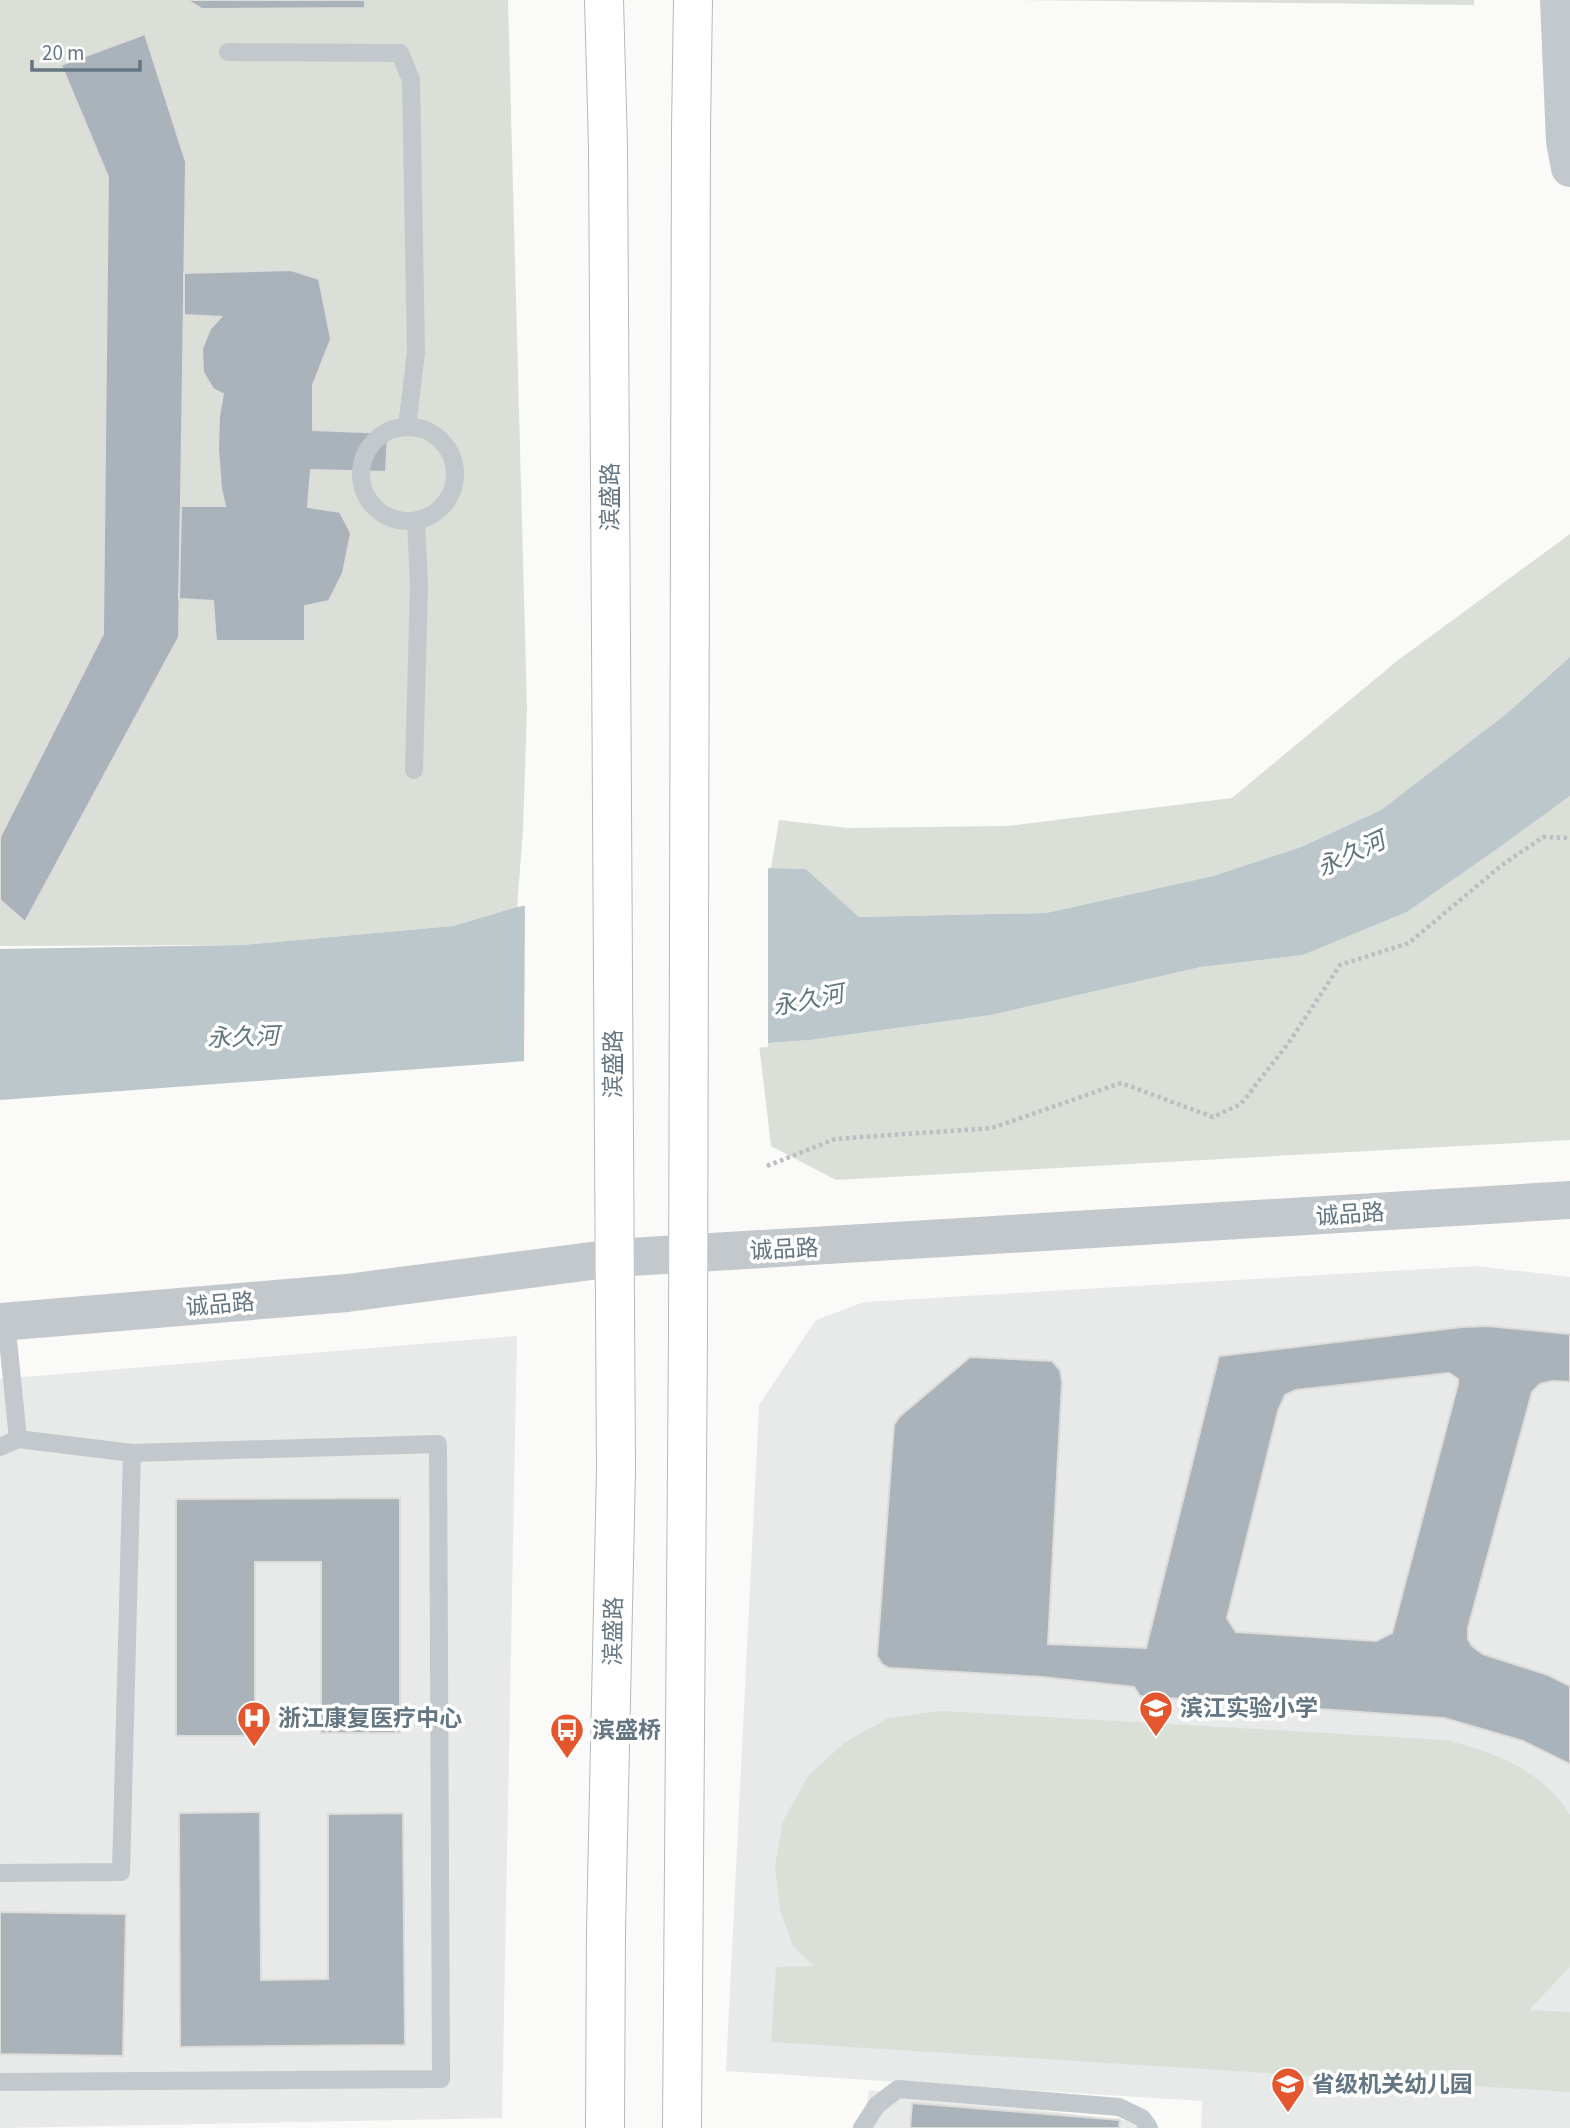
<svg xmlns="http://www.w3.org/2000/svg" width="1570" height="2128" font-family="'Source Sans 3','Noto Sans SC',sans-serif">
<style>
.built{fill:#e8e9e9}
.green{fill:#dadfd7}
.water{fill:#bbc7cb}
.pier{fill:#fafaf8}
.building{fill:#aab3b9;stroke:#dcdcda;stroke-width:2;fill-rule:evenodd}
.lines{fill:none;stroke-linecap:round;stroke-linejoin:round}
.secondary-casing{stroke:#b3babf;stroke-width:40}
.path{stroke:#bbbfc2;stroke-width:4.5;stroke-dasharray:3.5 3.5;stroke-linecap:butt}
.service{stroke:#c3c8cc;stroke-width:18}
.tertiary{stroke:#c3c8cc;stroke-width:38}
.secondary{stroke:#fff;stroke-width:38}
.labels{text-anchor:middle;stroke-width:7;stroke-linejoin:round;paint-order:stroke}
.street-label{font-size:23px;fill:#657683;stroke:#fff}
.poi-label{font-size:23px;font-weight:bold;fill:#657683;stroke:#fff;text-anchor:start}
.water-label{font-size:24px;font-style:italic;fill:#60757c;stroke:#fff}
</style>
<rect width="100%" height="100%" fill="#fafaf8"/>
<g class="built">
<path d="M1476,1266L1570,1277V2128H1201L1202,2101L726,2071L759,1405L816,1320L864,1302Z"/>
<path d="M517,1336L502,2118L0,2128V1379Z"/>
<path d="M869,2090L1156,2124V2128H863Z"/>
</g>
<g class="green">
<path d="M0,0H508L527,709L523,830L517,907L453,926L242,945L0,946Z"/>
<path d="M1013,0H1474V5Z"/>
<path d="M1570,534V657L1506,714L1381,810L1301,847L1213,876L1046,913L859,917L806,869L771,868L779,820L848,828L1008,826L1232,798L1397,661Z"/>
<path d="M1570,796V1140L836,1180L771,1146L759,1044L810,1040L991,1015L1201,967L1303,955L1407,912L1500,847Z"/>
<path d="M942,1711L1446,1740C1494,1752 1543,1770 1570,1815V1967L1529,2010L1570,2012V2092L771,2042L776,1967L814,1966L793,1946L780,1910L775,1867L783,1821L809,1775L844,1743L888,1718Z"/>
</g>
<path class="water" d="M1570,657V796L1500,847L1407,912L1303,955L1201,967L991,1015L810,1040L0,1100V949L242,945L453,926L517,907L771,868L806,869L859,917L1046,913L1213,876L1301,847L1381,810L1506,714Z"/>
<path class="pier" d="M768,865V1047L524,1064L525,903Z"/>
<g class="building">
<path d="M187,0H365V8L202,9Z"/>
<path d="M145,34L186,162L179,637L25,922L0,900V837L103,634L108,177L61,65Z"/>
<path d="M291,270L319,279L331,339L313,385V430L388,433L386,472L311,470L308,507L340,512L351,533L343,573L329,601L305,606V641H216L213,601L179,599L181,506H225L221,488L218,449L219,417L223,394L213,389L203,372L202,349L210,329L221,317L184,315V273Z"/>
<path d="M1488,1326L1570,1334V1382L1553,1381L1540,1384L1532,1392L1468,1628V1639L1472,1646L1483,1654L1548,1675L1570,1686V1764L1523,1741L1444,1718L1140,1696L1134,1687L1042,1677L889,1668L882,1664L877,1656L894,1425L899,1417L970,1357L1052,1361L1060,1370L1062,1382L1048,1644L1146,1648L1219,1356L1462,1327ZM1449,1373L1458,1379V1384L1392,1633L1376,1641L1236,1632L1227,1618L1278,1411L1285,1395L1296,1390Z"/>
<path d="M400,1498V1733H321V1562H255V1736H176V1499Z"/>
<path d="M260,1812L261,1980L328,1979V1814L403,1813L405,2045L180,2047L179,1813Z"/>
<path d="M0,1912L126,1914L123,2056L0,2054Z"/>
<path d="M912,2103L1120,2120L1119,2128H910Z"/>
</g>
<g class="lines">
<g class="secondary-casing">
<g id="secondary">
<path d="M604,0L608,146L616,1470L606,1930L605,2128"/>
<path d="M682,2128L688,1336L691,129L693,0"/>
</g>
</g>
<path class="path" d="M767,1166L835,1139L992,1128L1121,1083L1213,1117L1241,1104L1290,1041L1340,965L1409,943L1502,865L1543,837L1570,838"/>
<g class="service">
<path d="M228,52L400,53L411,80L416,352L407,426"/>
<circle cx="408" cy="474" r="47"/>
<path d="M414,770L419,585L416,521"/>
<path d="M6,1321L18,1439"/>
<path d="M0,1447L18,1439L132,1453L121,1872L0,1873"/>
<path d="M0,2082L441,2079L438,1444L132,1453"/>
<path d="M862,2128L877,2105L898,2089L1119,2107L1142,2118L1149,2128"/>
</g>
<g class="tertiary">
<path d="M1559,0L1565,141L1570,168"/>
<path d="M0,1322L347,1293L614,1258L1570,1200"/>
</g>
<use href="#secondary" class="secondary"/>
</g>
<defs>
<g id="school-pin" transform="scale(1.75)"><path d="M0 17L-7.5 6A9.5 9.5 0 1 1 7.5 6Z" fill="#e4572e" stroke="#fff"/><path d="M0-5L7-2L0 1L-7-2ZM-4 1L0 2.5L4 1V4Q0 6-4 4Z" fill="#fff"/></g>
<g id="hospital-pin" transform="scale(1.75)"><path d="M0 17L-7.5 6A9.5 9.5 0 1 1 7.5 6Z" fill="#e4572e" stroke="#fff"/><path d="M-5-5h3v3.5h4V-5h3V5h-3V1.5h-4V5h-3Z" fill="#fff"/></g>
<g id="bus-pin" transform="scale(1.75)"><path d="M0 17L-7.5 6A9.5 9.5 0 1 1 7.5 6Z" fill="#e4572e" stroke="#fff"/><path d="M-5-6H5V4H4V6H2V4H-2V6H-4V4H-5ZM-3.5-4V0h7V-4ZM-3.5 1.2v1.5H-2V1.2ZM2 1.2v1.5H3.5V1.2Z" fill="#fff"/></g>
</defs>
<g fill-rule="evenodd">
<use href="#school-pin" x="1156" y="1708"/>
<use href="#hospital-pin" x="254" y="1718"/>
<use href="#bus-pin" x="567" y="1730"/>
<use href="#school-pin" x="1288" y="2084"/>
</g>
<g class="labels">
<g class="street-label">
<text transform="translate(610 497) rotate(-90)" y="8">滨盛路</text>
<text transform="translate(613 1064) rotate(-90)" y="8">滨盛路</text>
<text transform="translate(1350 1214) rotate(-4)" y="8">诚品路</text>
<text transform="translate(784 1249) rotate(-3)" y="8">诚品路</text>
<text transform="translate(220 1304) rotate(-5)" y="8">诚品路</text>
<text transform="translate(613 1631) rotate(-89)" y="8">滨盛路</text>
</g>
<g class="poi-label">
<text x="1180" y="1716">滨江实验小学</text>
<text x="278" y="1726">浙江康复医疗中心</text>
<text x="592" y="1738">滨盛桥</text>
<text x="1312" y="2092">省级机关幼儿园</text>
</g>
<g class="water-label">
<text transform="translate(1351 854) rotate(-25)" y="8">永久河</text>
<text transform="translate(808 1000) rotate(-11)" y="8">永久河</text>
<text transform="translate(243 1037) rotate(-2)" y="8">永久河</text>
</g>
</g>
<path d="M32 60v10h108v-10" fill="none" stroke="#657683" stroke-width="3.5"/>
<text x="42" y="60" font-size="21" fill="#657683" stroke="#ffffff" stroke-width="5" paint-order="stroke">20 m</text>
</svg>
